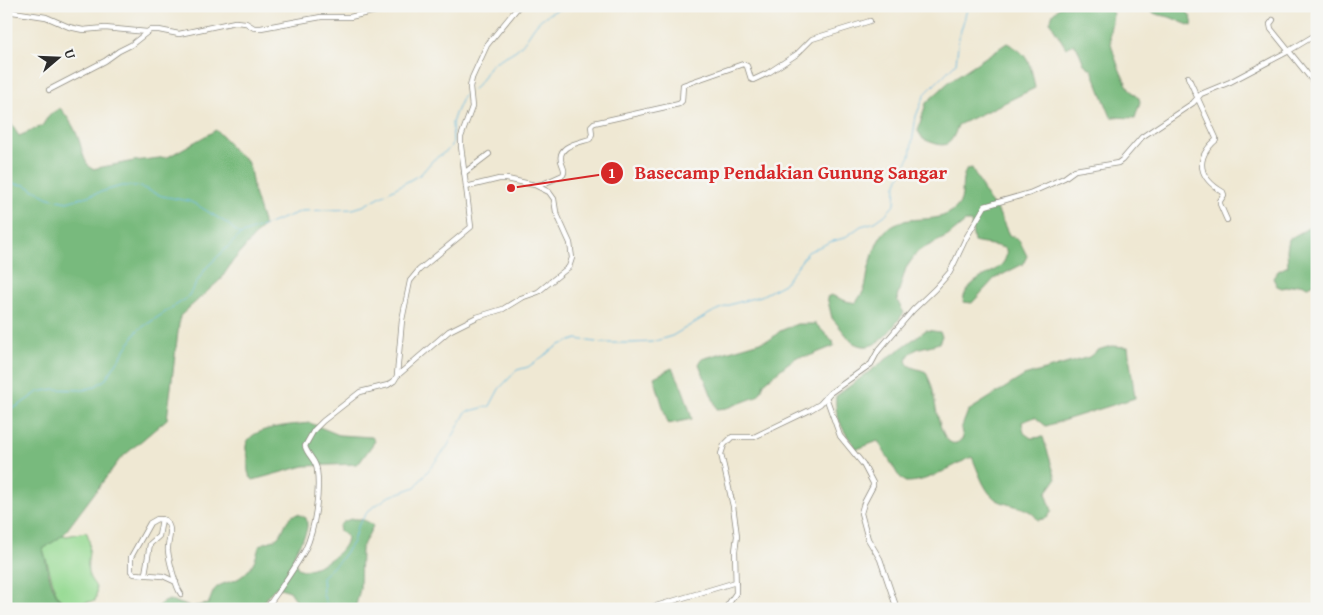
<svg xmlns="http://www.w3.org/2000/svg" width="1323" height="615" font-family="'Gentium Book Plus',serif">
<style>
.green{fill:#96da93;stroke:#60825f}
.forest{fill:#78ba7d;stroke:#527254}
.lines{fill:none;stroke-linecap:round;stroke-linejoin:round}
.stream{stroke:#64b8e0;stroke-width:1}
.street-casing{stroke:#8d8a7f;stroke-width:6}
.street{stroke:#fff;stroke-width:4.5}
.leader{fill:none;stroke:#d62828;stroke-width:2}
.callout-dot{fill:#d62828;stroke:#f6f6f2;stroke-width:2}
.mark-label{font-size:15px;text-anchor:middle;font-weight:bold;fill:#fff}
.callout-label{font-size:19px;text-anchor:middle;font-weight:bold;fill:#d62828;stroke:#f6f6f2;stroke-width:5;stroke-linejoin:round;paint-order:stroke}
</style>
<rect width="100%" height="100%" fill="#f6f6f2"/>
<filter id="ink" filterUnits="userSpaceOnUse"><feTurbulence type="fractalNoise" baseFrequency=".02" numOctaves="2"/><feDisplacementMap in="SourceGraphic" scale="10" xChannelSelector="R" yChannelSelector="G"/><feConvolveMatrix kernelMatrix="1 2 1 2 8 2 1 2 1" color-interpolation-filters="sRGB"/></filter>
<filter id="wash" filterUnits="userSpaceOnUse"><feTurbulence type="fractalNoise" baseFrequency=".0096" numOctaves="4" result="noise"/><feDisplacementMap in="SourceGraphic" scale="20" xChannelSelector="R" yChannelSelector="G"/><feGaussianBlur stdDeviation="1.12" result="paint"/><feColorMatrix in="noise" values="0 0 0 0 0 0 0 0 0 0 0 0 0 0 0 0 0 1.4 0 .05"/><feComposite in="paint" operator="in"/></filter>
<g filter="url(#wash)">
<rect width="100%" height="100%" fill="#efe8d3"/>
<path class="green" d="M85,532L87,533C93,547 86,558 88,572C91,586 100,582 95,601L75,604L69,602L65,606L56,593L43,549L63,535L67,536Z"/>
<g class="forest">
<path d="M1061,6H1107L1113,13C1113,20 1110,27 1110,33C1109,46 1126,93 1139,98L1140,102L1135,118L1111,117L1092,70L1084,64L1077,47L1074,44L1066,48L1050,22L1053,13Z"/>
<path d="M1146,6H1183C1187,12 1194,19 1192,26C1185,24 1179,21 1172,18C1163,14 1153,17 1146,6Z"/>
<path d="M1007,43C1029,54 1031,65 1035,88L958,125C950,149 945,148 923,139L918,131L926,103L951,80Z"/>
<path d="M60,108C68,117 75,128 79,140C83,152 83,161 92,169L134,161L168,157L216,130L227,141L233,150L247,161L250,169L254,193L264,225L233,261L221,279L180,316L167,419L120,459L63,535L43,549C48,567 51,600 71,609H6V116L19,136L42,126L49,115Z"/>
<path d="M972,168L988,199L998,211L1009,235L1019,240L1027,256L1023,264L994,279L972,303L963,302C965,272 1011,276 1006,249C995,244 985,245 974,242L971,222H965L948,236L918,251L906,268L897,297L898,302L904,313C891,328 876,357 852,342L832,318L827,297L831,295L846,301L856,303C858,299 862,294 864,290C867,283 867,274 869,267C872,258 876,243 882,235C902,208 934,229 956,208C967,198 958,181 967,169Z"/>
<path d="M1317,223V282L1308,286L1299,284L1282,288L1277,286L1273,278L1278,271L1288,266L1287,250L1289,239Z"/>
<path d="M797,324H816L833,342L834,346L809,356L797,357L787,364L764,383L761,392L756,397L727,408L717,409L699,364L702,359L771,339L780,331Z"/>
<path d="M926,330L940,332L942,336L939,343C926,348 911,346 906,361C909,369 918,368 926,372C928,378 932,384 933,391C935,402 942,461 963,438L961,429L968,411L1024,376L1089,357L1098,350L1111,346L1128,347L1135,398L1046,426L1035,417L1022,422L1024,433L1031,438L1043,437L1056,479L1046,493L1052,511L1047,518L1038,520C1027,503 1007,508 994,498C983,489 978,470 972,457C951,466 928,483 905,482L898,475L878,441L857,449C844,433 834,417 836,396Z"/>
<path d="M672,368C682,384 687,401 692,419L668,424L654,377Z"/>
<path d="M310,423L339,435L372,437L375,441L360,462L356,464L304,466L253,480C246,474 248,467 248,458C248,454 245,450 246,446C248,426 295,425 310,423Z"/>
<path d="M298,514L306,518C311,536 296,543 293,559L298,568L303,570C317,569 347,553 347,537L340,531L339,526C347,516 365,517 373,526L361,549L360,589L355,609H302L290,591L277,587L272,591L258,609H158L160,604L169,600L191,607L208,604C211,599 212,591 217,587C224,582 235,582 242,576C249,571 254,563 257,554C258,552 258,549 259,547C263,541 273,543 279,536C286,528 285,516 298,514Z"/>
</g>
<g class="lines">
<g class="stream">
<path d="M732,6L765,11L782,6"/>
<path d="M472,90C481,84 483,75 490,66C497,59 508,56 516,50C525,43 529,34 535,26C543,15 556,10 568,6"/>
<path d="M6,183L25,185L49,198L67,202L121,186H138L162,196L189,201L197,205L228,224L240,235L302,211L353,209L363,206L421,174L433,160L448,150L453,142L452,123L455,114L463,96L468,92"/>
<path d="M6,411L18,406L38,392L54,389L83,390L94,387L106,379L138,330L187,298L206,268L240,235"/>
<path d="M328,609L323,594L322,577L340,560L353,542L357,527L368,511L388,497L415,487L447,447L466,412L490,406L499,389L517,370L528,367L559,345L577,339L601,343H631L652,342L672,336L711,313L732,304L761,296L784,284L808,252L830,242L844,238L861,226L875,222L885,215L895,204L896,186L903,168L910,156L916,116L925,94L956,63L959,37L968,6"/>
</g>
</g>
</g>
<g filter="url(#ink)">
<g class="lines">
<g class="street-casing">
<g id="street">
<path d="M6,11L46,17L69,27L83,30L105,28L147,32"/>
<path d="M1273,20L1270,24L1271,29L1317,86"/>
<path d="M1188,77L1216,138V140C1194,159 1199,178 1223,192L1224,195L1220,201V204L1227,220"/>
<path d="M49,90L105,61L119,51L131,45L150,30H159L179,34L235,22L246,23L254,28H261L321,17H350L397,6"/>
<path d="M464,173L489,154"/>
<path d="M537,185L543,184L563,175C565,171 564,169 562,164C555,146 577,143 590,139L592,134L591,126L594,123L679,104L682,101L683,85L743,64L747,66L751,79L753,80L768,73L797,54L812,39L870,21"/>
<path d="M397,375L402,320L410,281L419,270L471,227L461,146V137L472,107L470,87L472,78L487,45L519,6"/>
<path d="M826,397L840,436L863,464L873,483V486L864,503L861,513L868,539L880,559L897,609"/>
<path d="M145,574L150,544L159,536L162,519"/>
<path d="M176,582L163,576L134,574L131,571V557L150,523L157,519L165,520C175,530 167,539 168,551C169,560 176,588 181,594"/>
<path d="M266,609C279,590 294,570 305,550C315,530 320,492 317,470C316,460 307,455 305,446L314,430L323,421L360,392L388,385L394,381L397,376L449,331L477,317L503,309L521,298L538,292L569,267L572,258L570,243L556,212L554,199L549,192L535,185L507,179H499L466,187"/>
<path d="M646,609L736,582"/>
<path d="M725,609L736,593L735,551L737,536L733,506L721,454L724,445L732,437H754L810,410L820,404L830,393L871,364L878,351L913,310L935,289L950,272L966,238L985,206L1030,193L1064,178L1075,170L1118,163L1122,160L1142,137L1193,103L1201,94L1230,82L1287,52L1317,34"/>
</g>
</g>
<use href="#street" class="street"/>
</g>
</g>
<path class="leader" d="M511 188L612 173"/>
<g class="callout-dot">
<circle cx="511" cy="188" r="5"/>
<circle cx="612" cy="173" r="12"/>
</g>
<g class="mark-label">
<text x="612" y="178">1</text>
</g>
<g class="callout-label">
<text x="791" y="179">Basecamp Pendakian Gunung Sangar</text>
</g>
<rect width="1323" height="615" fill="none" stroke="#f6f6f2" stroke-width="25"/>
<g transform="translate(58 58) rotate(71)" stroke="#f6f6f2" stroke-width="4" paint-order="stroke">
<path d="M0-4L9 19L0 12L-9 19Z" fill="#2b2b2b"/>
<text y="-8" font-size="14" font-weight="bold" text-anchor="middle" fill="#2b2b2b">U</text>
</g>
</svg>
